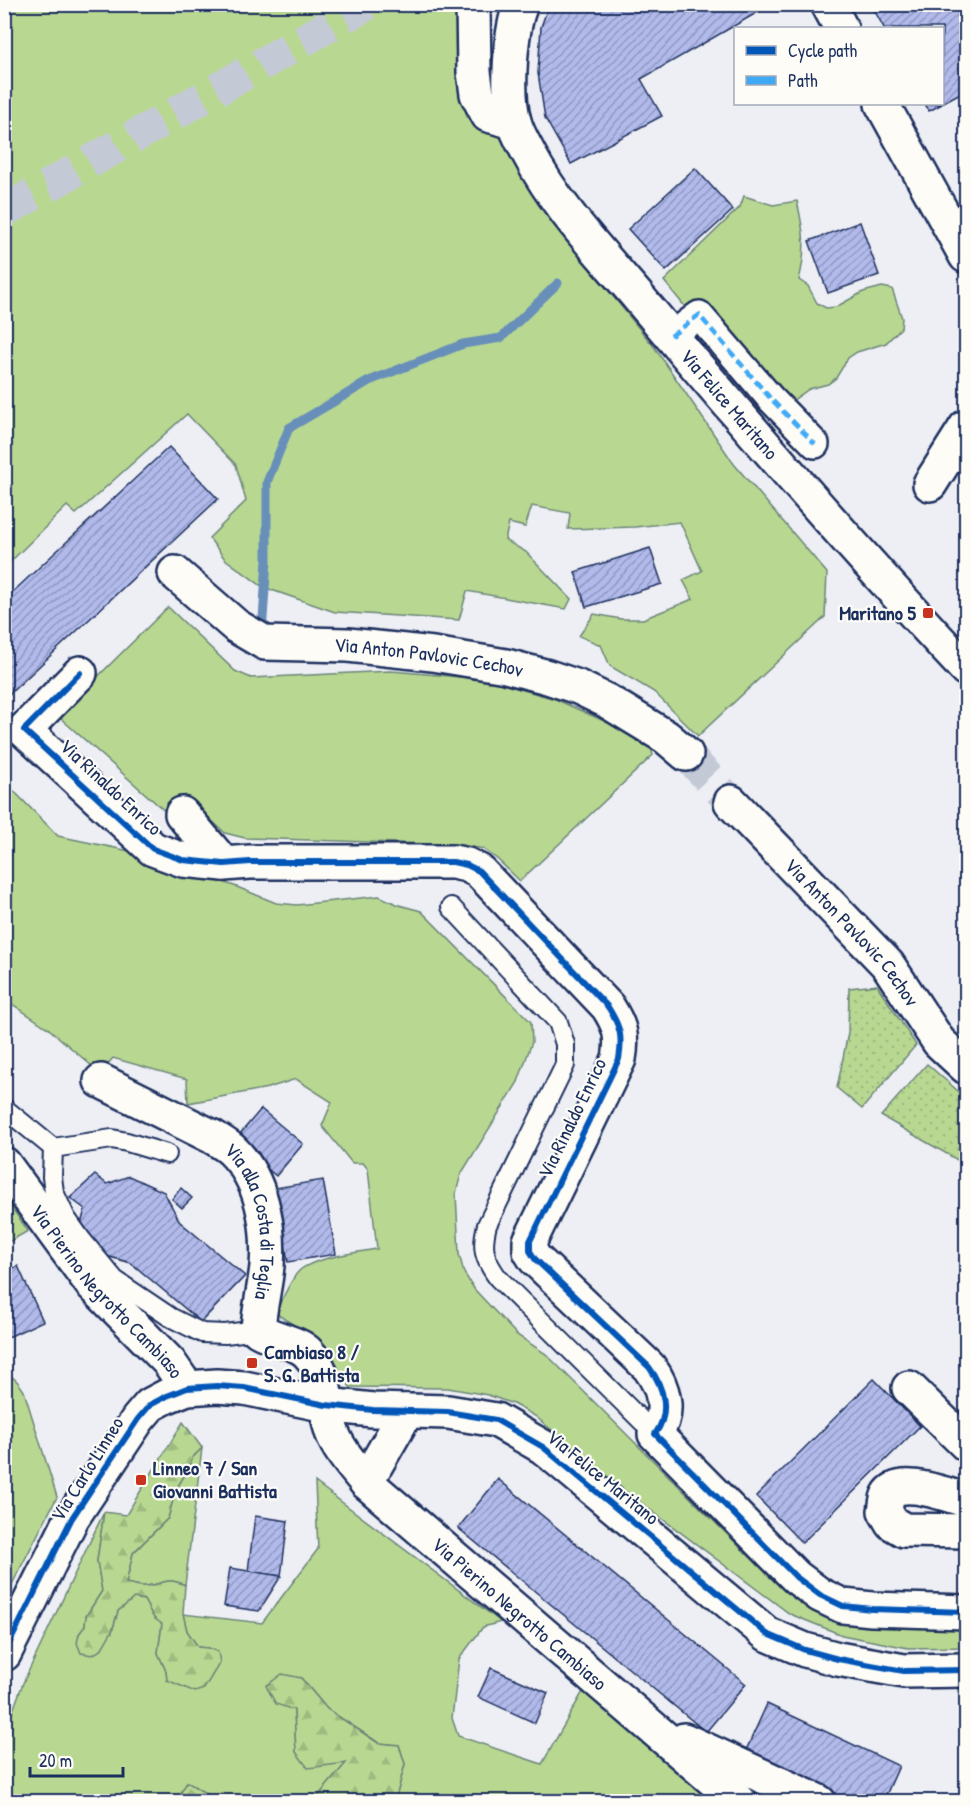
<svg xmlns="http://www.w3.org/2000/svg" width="971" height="1806" font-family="'Patrick Hand',sans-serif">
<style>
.green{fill:#b8d891;stroke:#6a8478;stroke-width:1.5}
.forest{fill:url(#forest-firs);stroke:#6a8478;stroke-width:1.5}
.park{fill:url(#park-dots);stroke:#6a8478;stroke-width:1.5}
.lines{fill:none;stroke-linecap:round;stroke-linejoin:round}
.stream{stroke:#678fba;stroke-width:9}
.building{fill:url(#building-hatch);stroke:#1b2f5e;stroke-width:1.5}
.minor-tunnel{stroke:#c4c9d6;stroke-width:33;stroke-dasharray:33 16;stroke-linecap:butt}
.motorway-tunnel{stroke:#c4c9d6;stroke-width:33;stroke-dasharray:33 16;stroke-linecap:butt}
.service-casing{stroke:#1b2f5e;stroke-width:22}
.pedestrian-casing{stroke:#1b2f5e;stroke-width:32}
.minor-casing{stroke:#1b2f5e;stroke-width:38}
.tertiary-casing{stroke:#1b2f5e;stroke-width:38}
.service{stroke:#fdfcf7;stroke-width:18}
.pedestrian{stroke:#fdfcf7;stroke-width:27}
.minor{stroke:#fdfcf7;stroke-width:33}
.tertiary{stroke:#fdfcf7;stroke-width:33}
.quiet{stroke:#3fa9f5;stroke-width:4.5;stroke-dasharray:9 4.5;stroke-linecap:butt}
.cycleway-casing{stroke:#fdfcf7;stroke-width:10}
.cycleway{stroke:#0057b8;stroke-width:6}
.poi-dot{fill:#c8321e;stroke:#fdfcf7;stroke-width:2}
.labels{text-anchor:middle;stroke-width:4.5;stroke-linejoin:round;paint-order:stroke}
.street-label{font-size:20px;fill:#1b2f5e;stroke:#fdfcf7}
.poi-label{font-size:20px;font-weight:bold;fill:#1b2f5e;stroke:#fdfcf7;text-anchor:start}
</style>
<defs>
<pattern id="forest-firs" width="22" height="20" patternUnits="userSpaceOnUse" patternTransform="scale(1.5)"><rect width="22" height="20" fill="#b8d891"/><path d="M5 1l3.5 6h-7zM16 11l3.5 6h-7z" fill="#9eba7f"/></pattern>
<pattern id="park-dots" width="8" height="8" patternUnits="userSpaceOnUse" patternTransform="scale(1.5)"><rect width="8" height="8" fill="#b8d891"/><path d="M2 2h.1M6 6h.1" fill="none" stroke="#9eba7f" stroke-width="1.8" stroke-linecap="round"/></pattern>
<pattern id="building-hatch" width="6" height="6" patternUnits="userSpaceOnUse" patternTransform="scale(1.5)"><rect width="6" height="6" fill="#b1baea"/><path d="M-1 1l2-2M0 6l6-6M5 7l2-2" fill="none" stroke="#8f98c1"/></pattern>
</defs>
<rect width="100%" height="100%" fill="#eeeff4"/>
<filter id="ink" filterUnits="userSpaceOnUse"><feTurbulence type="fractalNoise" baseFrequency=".0167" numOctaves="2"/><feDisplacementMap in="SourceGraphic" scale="12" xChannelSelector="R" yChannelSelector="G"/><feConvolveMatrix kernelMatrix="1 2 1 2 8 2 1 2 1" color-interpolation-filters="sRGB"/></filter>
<g filter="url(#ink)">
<g class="green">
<path d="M4,5H462L459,79L467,117L482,130L508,137L518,166L560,231L655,348L734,464L827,573L825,617L698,736L654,692L610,666L601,645L579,636L594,614L621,619H643L693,599L683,580L702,571L680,522L635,527L568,529L570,513L532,506L525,527L509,523L505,540L526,552L571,599L566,609L467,591L459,620L335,612L263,587L225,559L209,538L246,501L236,465L187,414L76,514L67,506L5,567Z"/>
<path d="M744,196L773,205L797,201C804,232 807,249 799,280L808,286L817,303L826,308L836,307L863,292L882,287L892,289L902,318L901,328L886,343L857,352L848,358L836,378L828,384L809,389L792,401L781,400L691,314L664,281L740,207Z"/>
<path d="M168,607L235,671L251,678L391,671L484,679L555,699L624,730L651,748L653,755L520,881L497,859L483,849L462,845L245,838L225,833L185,795L167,813L58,716Z"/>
<path d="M4,781L58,836L139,853L237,887L276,903L297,905L379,896L399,905L421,911L531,1022L532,1042L518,1082L461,1174L456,1193L459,1254L464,1273L475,1290L517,1335L546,1354L783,1590L809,1608L863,1626L966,1628V1647L908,1648L842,1635L790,1614L625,1491L535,1416L513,1404L488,1395L448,1388L350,1387L320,1341L275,1313C282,1301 290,1280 299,1271C313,1258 358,1252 377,1249L368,1169L363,1163H352L322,1126L332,1102L296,1079L268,1088L188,1103L187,1079L113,1058L100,1073L49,1029L5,999Z"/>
<path d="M5,1198L28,1231L5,1244H4Z"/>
<path d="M5,1374C14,1376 19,1383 24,1391L57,1497L5,1598Z"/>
<path d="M202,1448L185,1585C165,1576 164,1585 146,1586C140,1587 132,1584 126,1583L133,1553L168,1518L176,1489L189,1468L192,1458Z"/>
<path d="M315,1482L501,1622L483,1627L459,1659L452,1718L458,1736L542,1764L585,1688L719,1801H395L405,1764L399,1745L379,1743L327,1709L301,1678L294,1710L296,1752L347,1762L314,1801H218L187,1782L177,1800L178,1801H12L7,1793L5,1782L4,1735L23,1683L104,1512L97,1561L102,1591L86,1616L85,1626L79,1634L112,1632L118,1611L134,1598L144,1600L154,1618L162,1623L158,1653L166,1671L167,1680L208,1648L198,1647L187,1631L183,1614L262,1623L318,1549Z"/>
</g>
<g class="forest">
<path d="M183,1422L202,1448L192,1458L189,1468L176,1489L168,1518L133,1553L126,1583C132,1584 140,1587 146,1586C164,1585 164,1576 185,1585L183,1614L187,1631L198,1647L208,1648L218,1652L220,1662L204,1689L195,1692L167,1680L166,1671L158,1653L162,1624L154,1618L144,1600L134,1598L118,1611L112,1631L101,1650L92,1655L81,1653L77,1643L79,1634L85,1626L86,1616L102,1591L97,1561L104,1512L126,1515Z"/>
<path d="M282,1674L301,1678L327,1709L378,1743L399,1745L405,1764L395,1801H314L346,1763L308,1768L296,1752L294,1710L276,1704L266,1686Z"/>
<path d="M187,1782L218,1801H178L177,1800Z"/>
</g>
<g class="park">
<path d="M877,985L916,1045L862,1109L837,1088L848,1033L849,988Z"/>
<path d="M927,1064L966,1098V1165L881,1116Z"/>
</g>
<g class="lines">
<path class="stream" d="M262,633L267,560V482L289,428L369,381L463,344L501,338L558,283"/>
</g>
<g class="building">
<path d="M549,4H765L767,7L641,79L662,116L571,164L545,118L538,73L541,27Z"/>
<path d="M871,4H966V90L942,103V28H884Z"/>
<path d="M925,104H942L929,111Z"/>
<path d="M695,168L733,210L666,271L628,229Z"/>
<path d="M860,222L879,275L828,293L809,241Z"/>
<path d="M169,447L218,499L4,699V600Z"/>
<path d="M650,548L662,584L586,607L575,572Z"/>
<path d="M261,1109L303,1144L276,1176L234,1141Z"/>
<path d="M95,1175L107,1184L129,1176L164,1192L180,1222L245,1276L201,1322L131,1263L96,1253L79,1232L85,1209L70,1198Z"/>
<path d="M323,1180L336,1254L288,1262L275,1188Z"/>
<path d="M181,1188L192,1198L182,1208L172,1199Z"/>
<path d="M18,1266L43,1321L4,1339V1272Z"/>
<path d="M874,1379L920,1426L802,1543L756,1496Z"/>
<path d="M498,1479L746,1684L706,1732L458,1528Z"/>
<path d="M255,1516L288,1521L281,1576L248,1571Z"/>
<path d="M230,1568L281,1576L259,1611L224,1606Z"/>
<path d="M491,1668L548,1693L535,1723L478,1697Z"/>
<path d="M767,1704L899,1766L883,1802H838L743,1757Z"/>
</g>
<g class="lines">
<path class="minor-tunnel" d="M686,754L731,802"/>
<path class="motorway-tunnel" d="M4,211L367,4"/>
<g class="service-casing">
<g id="service">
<path d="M451,907L558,1022L565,1044V1065L487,1225C481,1248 484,1259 498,1278L655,1434"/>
<path d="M4,1108L53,1148"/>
<path d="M53,1148L52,1177L54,1192L66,1218L81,1239L115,1280L170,1317L202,1333L225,1334L258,1330"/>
<path d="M53,1148L112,1139L127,1142L167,1154"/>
</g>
</g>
<g class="pedestrian-casing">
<path id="pedestrian" d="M671,336L699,315L771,399L815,444"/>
</g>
<g class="minor-casing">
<g id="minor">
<path d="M473,4L474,72L477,94L488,115L514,122"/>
<path d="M828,4L841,28"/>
<path d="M882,104L966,256"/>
<path d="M930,484L966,427"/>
<path id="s1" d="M175,573L236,626L265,643L348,645L433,654L506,666L548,677L578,687L607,701L666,737L686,754"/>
<path d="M80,673L24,730L153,849L183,860L224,864L250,862H453L467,865L479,871L608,1007C620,1026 623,1036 619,1059L530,1241V1251L535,1259L649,1367C664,1387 671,1413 655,1434L796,1577L820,1595L843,1606L872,1609L966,1612"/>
<path id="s2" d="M731,802L888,965L939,1042L966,1067"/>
<path d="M182,814L224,864"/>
<path id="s3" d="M101,1081L213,1137C219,1141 227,1145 232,1150C262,1179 270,1226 267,1266C265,1287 259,1309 258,1330C273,1339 298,1342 308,1353C329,1374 323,1406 332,1432C339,1451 354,1467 366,1482L739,1802"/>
<path id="s4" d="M4,1164L91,1283L169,1362L187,1388"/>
<path d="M909,1388L966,1444"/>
<path d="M366,1482L407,1411"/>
<path d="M966,1500C948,1496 899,1475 888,1496C886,1500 886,1507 885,1511L892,1523L904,1530L966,1531"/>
<path d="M684,1740L819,1802"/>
</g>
</g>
<g class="tertiary-casing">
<g id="tertiary">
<path id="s5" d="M521,4C510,30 506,94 514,121C517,133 524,144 529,154C557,208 600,252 639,298C745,424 853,549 966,669"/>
<path d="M4,1654L72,1518L138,1419L150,1405L167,1396L187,1388L217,1386L244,1388L326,1405L373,1410L448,1412L496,1420L543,1447L767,1634L805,1650L838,1659L904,1671L966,1670"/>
</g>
</g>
<use href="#service" class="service"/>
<use href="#pedestrian" class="pedestrian"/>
<use href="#minor" class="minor"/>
<use href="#tertiary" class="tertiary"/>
<path class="quiet" d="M671,336L699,315L771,399L815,444"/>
<g class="cycleway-casing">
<g id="cycleway">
<path d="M80,673L24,730L153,849L183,860L224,864L250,862H453L467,865L479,871L608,1007C620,1026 623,1036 619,1059L530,1241V1251L535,1259L649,1367C664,1387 671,1413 655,1434L796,1577L820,1595L843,1606L872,1609L966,1612"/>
<path d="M4,1654L72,1518L138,1419L150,1405L167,1396L187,1388L217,1386L244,1388L326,1405L373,1410L448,1412L496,1420L543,1447L767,1634L805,1650L838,1659L904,1671L966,1670"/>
</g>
</g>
<use href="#cycleway" class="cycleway"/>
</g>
</g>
<g class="poi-dot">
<rect x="922" y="607" width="12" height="12" rx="3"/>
<rect x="246" y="1357" width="12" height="12" rx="3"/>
<rect x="135" y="1474" width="12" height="12" rx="3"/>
</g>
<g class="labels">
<g class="street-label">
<text dy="7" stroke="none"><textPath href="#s5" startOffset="476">Via Felice Maritano</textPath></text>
<text dy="7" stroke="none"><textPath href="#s1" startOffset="279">Via Anton Pavlovic Cechov</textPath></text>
<text transform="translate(111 787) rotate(43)" y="7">Via Rinaldo Enrico</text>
<text dy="7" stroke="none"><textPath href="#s2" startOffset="178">Via Anton Pavlovic Cechov</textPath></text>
<text transform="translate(572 1118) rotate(-64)" y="7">Via Rinaldo Enrico</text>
<text dy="7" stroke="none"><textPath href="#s3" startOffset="225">Via alla Costa di Teglia</textPath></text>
<text dy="7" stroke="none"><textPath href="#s4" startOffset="164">Via Pierino Negrotto Cambiaso</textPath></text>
<text transform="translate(87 1469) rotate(-58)" y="7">Via Carlo Linneo</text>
<text transform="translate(603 1477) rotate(39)" y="7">Via Felice Maritano</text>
<text dy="7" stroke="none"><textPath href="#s3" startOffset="740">Via Pierino Negrotto Cambiaso</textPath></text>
</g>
<g class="poi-label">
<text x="916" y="620" text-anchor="end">Maritano 5</text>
<text x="264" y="1359">Cambiaso 8 /<tspan x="264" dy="23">S. G. Battista</tspan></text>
<text x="153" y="1475">Linneo 7 / San<tspan x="153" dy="23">Giovanni Battista</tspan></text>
</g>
</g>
<rect width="971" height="1806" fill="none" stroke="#fdfcf7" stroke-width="24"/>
<rect x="12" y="12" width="947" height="1782" fill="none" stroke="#1b2f5e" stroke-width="2" filter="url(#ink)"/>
<rect x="734" y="27" width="210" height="78" fill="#fdfcf7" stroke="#a3aaba" stroke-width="1.5"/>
<rect x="746" y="46" width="30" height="9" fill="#0057b8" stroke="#a3aaba" stroke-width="1.5"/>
<text x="788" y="57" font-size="18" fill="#1b2f5e">Cycle path</text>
<rect x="746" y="76" width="30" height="9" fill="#3fa9f5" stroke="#a3aaba" stroke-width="1.5"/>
<text x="788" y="87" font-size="18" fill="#1b2f5e">Path</text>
<path d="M30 1767v9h93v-9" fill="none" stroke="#1b2f5e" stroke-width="3"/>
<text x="39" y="1767" font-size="18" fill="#1b2f5e" stroke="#fdfcf7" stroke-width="4.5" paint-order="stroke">20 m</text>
</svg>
